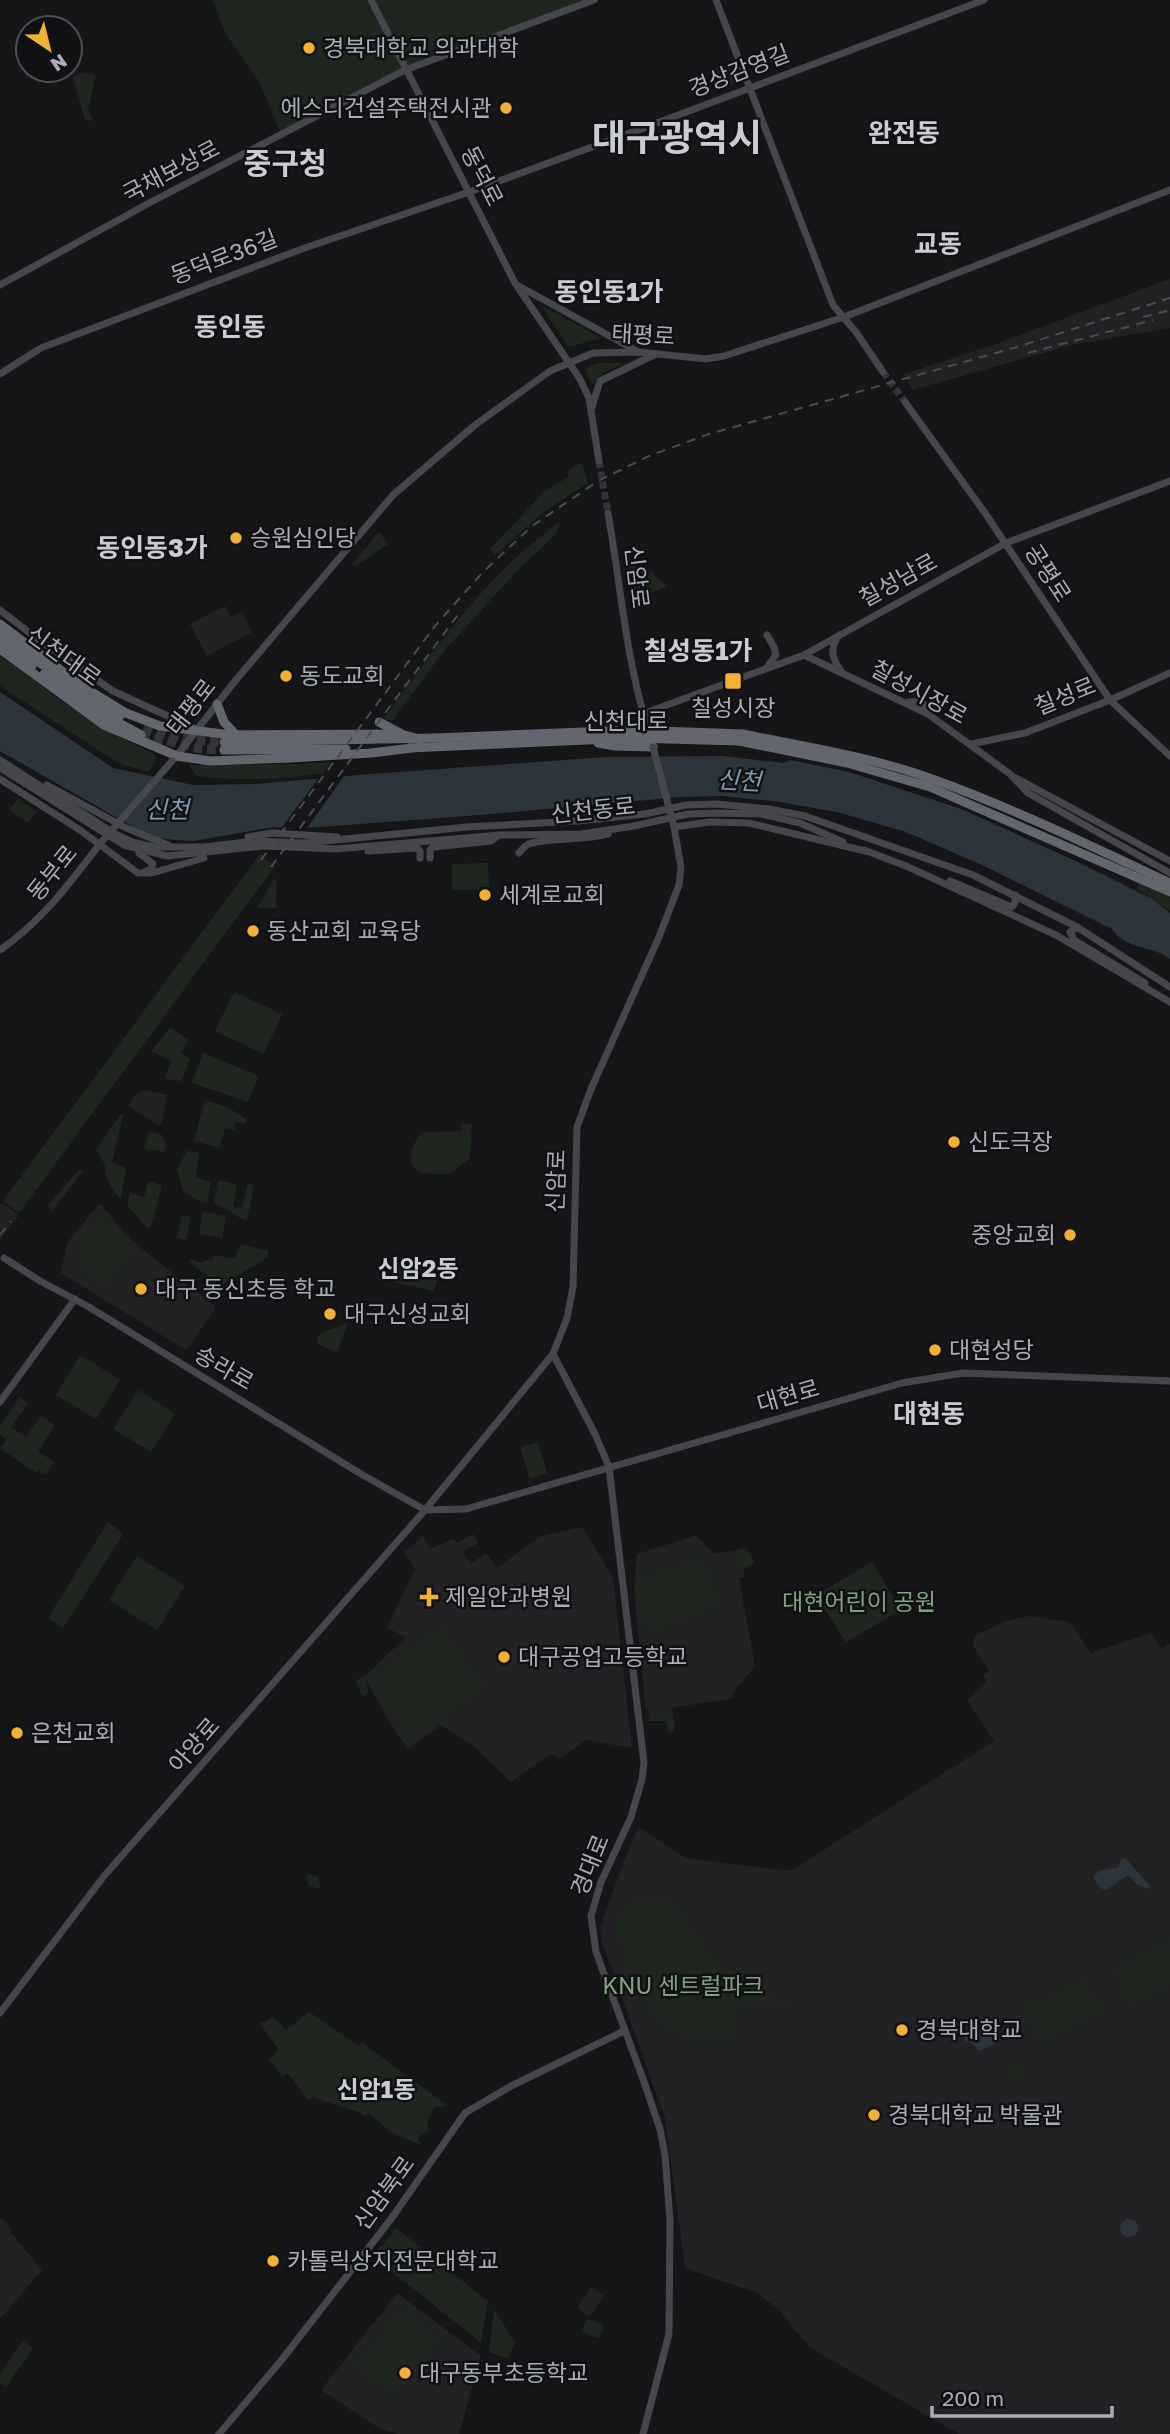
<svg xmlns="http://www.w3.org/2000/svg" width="1170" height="2434" font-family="'Golos Text','Noto Sans KR',sans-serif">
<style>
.built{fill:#222225}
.green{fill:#1e261f}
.water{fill:#2c353c}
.pier{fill:#161618}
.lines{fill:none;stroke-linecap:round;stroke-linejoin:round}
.secondary-tunnel{stroke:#333438;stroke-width:7;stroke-dasharray:7 3.5;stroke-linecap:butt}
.highway-tunnel{stroke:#333438;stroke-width:9;stroke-dasharray:9 4.5;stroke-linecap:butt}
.secondary{stroke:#45474d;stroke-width:7}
.highway{stroke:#63666e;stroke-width:9}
.rail{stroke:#4a4c52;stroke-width:2;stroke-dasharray:9 7;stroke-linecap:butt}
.secondary-bridge{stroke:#45474d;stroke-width:7}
.highway-bridge{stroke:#63666e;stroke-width:9}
.poi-dot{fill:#f2b134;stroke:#111113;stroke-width:2.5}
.labels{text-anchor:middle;stroke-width:5;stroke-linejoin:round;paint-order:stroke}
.poi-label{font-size:23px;fill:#a8adb8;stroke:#111113;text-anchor:start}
.street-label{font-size:23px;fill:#a8adb8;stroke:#111113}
.park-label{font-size:23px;fill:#7fa381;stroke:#111113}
.water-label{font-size:24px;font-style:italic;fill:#7f9bb3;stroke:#111113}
.neighbourhood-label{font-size:24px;font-weight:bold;fill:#c9ccd4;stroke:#111113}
.quarter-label{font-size:26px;font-weight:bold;fill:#c9ccd4;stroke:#111113}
.district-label{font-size:30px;font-weight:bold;fill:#c9ccd4;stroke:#111113}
.town-label{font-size:37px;font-weight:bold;fill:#c9ccd4;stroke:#111113}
</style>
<rect width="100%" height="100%" fill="#161618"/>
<g class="built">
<path d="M1170,279V328L1072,345L912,390L904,374L996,344Z"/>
<path d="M225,606L231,616L242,612L252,632L207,656L190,624Z"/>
<path d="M145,1090L167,1095L162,1124L158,1125L128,1106L135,1095Z"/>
<path d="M2,1203L19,1215L0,1240V1206Z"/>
<path d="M100,1203L121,1229L141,1248L215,1306V1310L186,1350L61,1273L67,1243Z"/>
<path d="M582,1527L613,1577L632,1748L586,1740L559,1759L551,1754L511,1782L475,1747L441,1725L409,1749L396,1733L364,1677L406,1637L387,1628L415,1569L404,1552L423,1536L430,1549L454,1539L457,1543L473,1534L479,1542L465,1551L464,1555L471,1564L486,1553L497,1568L541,1536Z"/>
<path d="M697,1535L712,1553L734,1551L755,1666L735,1690L732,1699L646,1711L634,1590L637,1554Z"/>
<path d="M1028,1616L1070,1622L1091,1653L1151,1633L1162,1649L1170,1644V2434H959L809,2347L779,2310L757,2293L685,2268L665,2118L602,1942L600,1928L605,1913L631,1843L639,1827L686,1858L791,1871L994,1741L967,1700L987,1682L983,1675L989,1671L973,1646L974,1636L1005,1621Z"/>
<path d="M0,2218L8,2224L11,2233L42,2270L0,2319Z"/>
<path d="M591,2287L604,2296L589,2317L577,2307Z"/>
<path d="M397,2293L481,2356L459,2434H398L379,2428L321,2390Z"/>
</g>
<g class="green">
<path d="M213,0H595L405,70L281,134L260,83L225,33Z"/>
<path d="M730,63L737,79L735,84L720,89L713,69Z"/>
<path d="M83,72L96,75L88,109L93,121L85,120L73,77Z"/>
<path d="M541,305L601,338L569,347Z"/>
<path d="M597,363H628C615,368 598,371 593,385L586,371L587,368Z"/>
<path d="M582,463L588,483L545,511L495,555L490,549L545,491L568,477L569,470L575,465Z"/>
<path d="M560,522L556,534L518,570L444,651L400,710L394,720H383C434,649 488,572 560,522Z"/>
<path d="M379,532L388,544L356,566L352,564Z"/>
<path d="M627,559L636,560L668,586L639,598L632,584Z"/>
<path d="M0,652L57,698L102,728L154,754L157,758L148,772L118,763L0,686Z"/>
<path d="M331,762L323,773C283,780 238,781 197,776L189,765L292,764Z"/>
<path d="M18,798L37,812L28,823L9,810Z"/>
<path d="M260,854L275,866L19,1213L3,1201Z"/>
<path d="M488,863L489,889L452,890V864Z"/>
<path d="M274,879H277L276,908H257Z"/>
<path d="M1140,881L1170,898V911L1137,889Z"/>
<path d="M234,992L282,1014L264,1054L215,1031Z"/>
<path d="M170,1027L188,1040L181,1053L190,1059L181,1081L164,1079L172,1061L151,1052Z"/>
<path d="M203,1053L259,1076L248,1102L192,1083Z"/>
<path d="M205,1100L229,1108L246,1119L245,1124L236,1122L234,1130L225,1128L220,1148L194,1141Z"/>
<path d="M121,1114L123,1115L112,1162L126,1168L121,1199C113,1191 103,1176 105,1165L96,1150Z"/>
<path d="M461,1123L472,1124L470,1158L451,1174C442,1174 431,1175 423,1173C402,1166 412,1142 423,1132L461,1131Z"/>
<path d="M149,1132L162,1135L167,1145L164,1152L144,1149Z"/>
<path d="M187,1151L199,1152L196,1178L211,1182L207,1203L199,1201L183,1191L177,1169Z"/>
<path d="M78,1171H83L53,1210L47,1206Z"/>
<path d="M218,1180L237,1185L233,1207L242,1208L248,1183L254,1184L247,1221C234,1216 226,1207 213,1203Z"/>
<path d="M148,1181L162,1185L152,1223L148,1229L127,1205L130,1193L144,1197Z"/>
<path d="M102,1212L121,1236L135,1249L105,1289L85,1276L88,1271L78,1265L81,1249L76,1247Z"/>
<path d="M203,1212L226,1216L222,1238L199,1234Z"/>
<path d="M182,1215L191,1217L186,1240L177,1238Z"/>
<path d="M240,1245L268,1250V1257L221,1286L189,1262L190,1259L202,1263L204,1260L212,1261L214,1255L235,1259Z"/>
<path d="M400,1257L440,1267L434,1291L394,1282Z"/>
<path d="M348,1323L337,1352L317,1344L319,1334Z"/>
<path d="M80,1355L120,1380L96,1419L56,1395Z"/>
<path d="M138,1390L175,1414L151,1452L113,1429Z"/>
<path d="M20,1397L28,1403L11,1427L26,1437L41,1416L55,1426L38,1451L54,1462L46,1474L39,1470L36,1473L0,1448L6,1440L0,1435V1425Z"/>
<path d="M538,1442L547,1473L530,1479L520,1447Z"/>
<path d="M108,1522L122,1532L121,1538L63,1628L50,1620L49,1616Z"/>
<path d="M746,1548L755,1562L744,1569V1577L739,1578L734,1551Z"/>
<path d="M137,1556L185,1586L157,1630L109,1600Z"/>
<path d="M700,1556L705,1561L721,1606L648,1634L637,1604L636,1580Z"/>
<path d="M872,1562L901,1610L846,1642L816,1595Z"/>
<path d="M475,1586L483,1598L461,1614L452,1602Z"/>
<path d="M442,1624L487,1688L410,1743L367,1681L368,1693L362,1697L356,1680L364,1677L365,1679Z"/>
<path d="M672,1707L675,1731L668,1732L667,1721H649L648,1711Z"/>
<path d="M309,1874L318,1877L321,1887L317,1889L309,1886L306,1877Z"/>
<path d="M641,1896L649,1899L673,1898L703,1942L722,1967L762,1995L797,1999V2004H740L738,2041C722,2042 703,2044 688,2040C643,2028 630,1966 615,1929C613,1906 623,1905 641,1896Z"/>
<path d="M1170,1940V1986L1128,2006L1111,1967Z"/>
<path d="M1086,1976L1104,2013L1039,2044L1022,2007Z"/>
<path d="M309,2012L358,2045L363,2043L448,2106L434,2107L427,2123L429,2130L418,2138L421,2145L392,2133L369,2113L364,2117L361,2113L312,2097L309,2101L288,2073L282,2077L269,2059L279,2050L258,2021L264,2023L273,2016L286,2030Z"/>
<circle cx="1015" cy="2071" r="10"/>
<path d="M396,2228L488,2301L481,2343L376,2259V2253Z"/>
<path d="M401,2307L443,2338L394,2397L352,2367Z"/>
<path d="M494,2309L515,2342L508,2359L489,2352Z"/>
<path d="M587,2319L604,2325L599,2338L582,2332Z"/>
<path d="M23,2341L33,2348L6,2387L0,2383V2374Z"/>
</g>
<g class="water">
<path d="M0,692L113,768L193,785L255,784L371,774L606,757L722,756L784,763L790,760L849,772L961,809L1080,863L1152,899L1170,913V959C1152,945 1125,950 1112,929L982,865L906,832L837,812L780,802L723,796L680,797L480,815L306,828L273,827L194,841L175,840L157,838L135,828L0,751Z"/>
<path d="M1125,1858L1150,1886L1148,1889L1138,1885L1128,1875L1106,1890L1100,1888L1093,1877L1099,1871L1119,1867L1120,1860Z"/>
<path d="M973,2017L995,2019L1000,2041L979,2051L972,2043L966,2041L963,2035L970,2026Z"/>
<circle cx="1129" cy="2228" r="9"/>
</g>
<path class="pier" d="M347,772L305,831H279L321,775Z"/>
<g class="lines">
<g class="secondary-tunnel">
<path d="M883,372L905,402"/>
<path d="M599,461L608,513"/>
</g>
<g class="highway-tunnel">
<path d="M144,727C171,736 196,742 224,742"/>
<path d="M141,735L201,749L224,750"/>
</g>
<g class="secondary">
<path d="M371,0L515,283L580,379L589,398L599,461"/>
<path d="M716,0L833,305L856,332L883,372"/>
<path d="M0,285L151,202L405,70L594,0"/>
<path d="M517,285L635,350"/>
<path d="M0,374L41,348L299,250L469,192L641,129L984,0"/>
<path d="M905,402L985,513L1110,700L1170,756"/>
<path d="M592,407L600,381L656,354"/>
<path d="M608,513C621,587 626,661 649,733"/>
<path d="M0,610L39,640L113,691L196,729"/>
<path d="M767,635L774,647L776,655L767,667"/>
<path d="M839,635C829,649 832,658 841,671"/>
<path d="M804,655L928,714L1010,774L1028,793L1170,873"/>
<path d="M909,702L922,701L928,714"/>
<path d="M645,713L804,655L1006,543L1170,481"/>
<path d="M971,744L1025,733L1110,700L1170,673"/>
<path d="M175,758L235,681L393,495L475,425L550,371L593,353L639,352L706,359L724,356L844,317L1170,190"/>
<path d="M0,760L115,834L132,842L154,847H204L255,841L305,843L467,827L579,821L645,814L686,805L716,804L769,809L805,816L973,875L1077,927L1170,987"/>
<path d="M0,768L124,845L167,856L264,846L336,849L500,835L582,834L634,826L688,814L717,813L761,814L800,823L843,842"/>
<path d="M1016,778L1170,861"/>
<path d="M0,779L80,830L138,873H152L204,858"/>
<path d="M47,785L126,828L168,845"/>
<path d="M248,837L272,833L337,837"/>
<path d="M864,850L906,866L1056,935L1170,1002"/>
<path d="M368,851L417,848L420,851V858"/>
<path d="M139,853L153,864L151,869L146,871"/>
<path d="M519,853C523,848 526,844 532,843C557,837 583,841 608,834"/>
<path d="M430,858V850L433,847L491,841L498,836"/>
<path d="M950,881L1012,907L1015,903V895"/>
<path d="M1077,927L1070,932L1074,940L1145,983"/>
<path d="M0,950C41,922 69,884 99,845"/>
<path d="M4,1258L40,1281L89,1307L361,1474L425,1510L466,1509L902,1383L963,1373L1170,1381"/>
<path d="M553,1354L595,1434L609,1467L644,1763L642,1779L631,1817L601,1882L591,1916L596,1952L643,2079L660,2129L665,2155L670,2220L669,2334L643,2434"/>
<path d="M0,1402L75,1299"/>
<path d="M0,2013L104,1876L425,1510L553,1354L567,1318L573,1287L577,1127L591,1089L659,937L679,885L681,867L674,827L710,822L749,823L865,851"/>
<path d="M219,2434L280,2362L391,2219L465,2113L511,2086L624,2031"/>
</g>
<g class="highway">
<path d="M0,624L82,686L126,713L160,726L231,735L401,734L419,739"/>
<path d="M0,634L100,706L120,716"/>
<path d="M0,642L32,666"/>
<path d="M0,649L104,725L177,756L210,761L291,758L371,753L412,748"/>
<path d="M44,674L84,704L141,735"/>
<path d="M217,704L224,722L236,735"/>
<path d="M379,722L400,733"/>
<path d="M742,734C806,747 873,757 935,780C1015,809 1093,847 1170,883"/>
<path d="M739,741L847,763L930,787L1170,892"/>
<path d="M224,742L435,738"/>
<path d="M598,743L615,746L653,747"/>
<path d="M409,748L631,738"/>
<path d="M224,750L346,749"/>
</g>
<g class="rail">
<path d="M1143,317L1170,310"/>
<path d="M1028,353L1153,320"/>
<path d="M261,860L435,626L482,573L532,526L598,481L649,456L709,434L1017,347L1170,298"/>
<path d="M271,867L460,612"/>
<path d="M0,1235L11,1221"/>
</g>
<g class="secondary-bridge">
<path d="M653,747L674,827"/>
<path d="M99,845L172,761"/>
</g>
<g class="highway-bridge">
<path d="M435,738L634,730L742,734"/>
<path d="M631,738L739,741"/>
</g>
</g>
<g class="poi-dot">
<circle cx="309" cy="48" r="7"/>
<circle cx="506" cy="108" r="7"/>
<circle cx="236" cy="538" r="7"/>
<circle cx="286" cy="676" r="7"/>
<rect x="724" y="672" width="18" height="18" rx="3.5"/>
<circle cx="485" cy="895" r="7"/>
<circle cx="253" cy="931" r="7"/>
<circle cx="954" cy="1142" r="7"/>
<circle cx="1070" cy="1235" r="7"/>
<circle cx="141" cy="1289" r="7"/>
<circle cx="330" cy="1314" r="7"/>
<circle cx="935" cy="1350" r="7"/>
<path d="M425.5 1586.5h7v7h7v7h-7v7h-7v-7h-7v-7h7z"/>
<circle cx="504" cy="1657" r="7"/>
<circle cx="17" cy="1733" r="7"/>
<circle cx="902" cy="2030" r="7"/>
<circle cx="874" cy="2115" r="7"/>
<circle cx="273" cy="2261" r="7"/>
<circle cx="405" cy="2373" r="7"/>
</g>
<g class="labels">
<g class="poi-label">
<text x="323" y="56">경북대학교 의과대학</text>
<text x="492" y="116" text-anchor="end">에스디건설주택전시관</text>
<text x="250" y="546">승원심인당</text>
<text x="300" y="684">동도교회</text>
<text x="733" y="716" text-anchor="middle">칠성시장</text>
<text x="499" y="903">세계로교회</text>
<text x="267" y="939">동산교회 교육당</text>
<text x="968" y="1150">신도극장</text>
<text x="1056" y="1243" text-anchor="end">중앙교회</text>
<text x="155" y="1297">대구 동신초등 학교</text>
<text x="344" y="1322">대구신성교회</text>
<text x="949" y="1358">대현성당</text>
<text x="445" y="1605">제일안과병원</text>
<text x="518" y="1665">대구공업고등학교</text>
<text x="31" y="1741">은천교회</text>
<text x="916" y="2038">경북대학교</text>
<text x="888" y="2123">경북대학교 박물관</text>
<text x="287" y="2269">카톨릭상지전문대학교</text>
<text x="419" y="2381">대구동부초등학교</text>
</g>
<g class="street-label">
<text transform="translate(739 71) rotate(-21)" y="8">경상감영길</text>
<text transform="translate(171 171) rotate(-28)" y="8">국채보상로</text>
<text transform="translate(482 176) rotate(63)" y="8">동덕로</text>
<text transform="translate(224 257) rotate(-21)" y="8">동덕로36길</text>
<text transform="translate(643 335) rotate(3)" y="8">태평로</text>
<text transform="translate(1048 573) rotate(57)" y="8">공평로</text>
<text transform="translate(637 577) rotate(83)" y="8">신암로</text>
<text transform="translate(898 580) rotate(-29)" y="8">칠성남로</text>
<text transform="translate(64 656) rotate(36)" y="8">신천대로</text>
<text transform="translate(919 692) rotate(29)" y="8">칠성시장로</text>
<text transform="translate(1065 696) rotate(-22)" y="8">칠성로</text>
<text transform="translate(191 707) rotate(-52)" y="8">태평로</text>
<text x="626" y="729">신천대로</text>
<text transform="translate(593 810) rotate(-6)" y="8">신천동로</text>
<text transform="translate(52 873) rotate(-51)" y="8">동부로</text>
<text transform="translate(556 1181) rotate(-88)" y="8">신암로</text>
<text transform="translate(224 1368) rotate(30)" y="8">송라로</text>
<text transform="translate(788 1396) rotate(-16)" y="8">대현로</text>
<text transform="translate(194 1745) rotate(-49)" y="8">아양로</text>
<text transform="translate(590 1865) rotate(-68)" y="8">경대로</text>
<text transform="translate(384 2193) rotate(-54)" y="8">신암북로</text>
</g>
<g class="park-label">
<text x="859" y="1610">대현어린이 공원</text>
<text x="683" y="1994">KNU 센트럴파크</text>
</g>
<g class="water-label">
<text transform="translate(739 781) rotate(3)" y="8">신천</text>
<text x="167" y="818">신천</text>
</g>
<g class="neighbourhood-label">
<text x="418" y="1277">신암2동</text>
<text x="376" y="2098">신암1동</text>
</g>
<g class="quarter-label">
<text x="904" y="142">완전동</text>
<text x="938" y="253">교동</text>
<text x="609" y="301">동인동1가</text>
<text x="230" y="336">동인동</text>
<text x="152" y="557">동인동3가</text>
<text x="698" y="660">칠성동1가</text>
<text x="929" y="1423">대현동</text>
</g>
<g class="district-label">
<text x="285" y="174">중구청</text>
</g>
<g class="town-label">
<text x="677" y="151">대구광역시</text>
</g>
</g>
<g transform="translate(49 49) rotate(145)"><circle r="33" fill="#111113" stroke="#4d4f55" stroke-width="2"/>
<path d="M0-5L12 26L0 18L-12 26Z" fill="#f2b134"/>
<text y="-10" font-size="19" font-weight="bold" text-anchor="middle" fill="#a8adb8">N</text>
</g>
<path d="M932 2406v10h180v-10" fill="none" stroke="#a8adb8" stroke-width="3.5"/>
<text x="942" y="2406" font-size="21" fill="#a8adb8" stroke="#111113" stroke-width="5" paint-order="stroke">200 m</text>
</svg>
